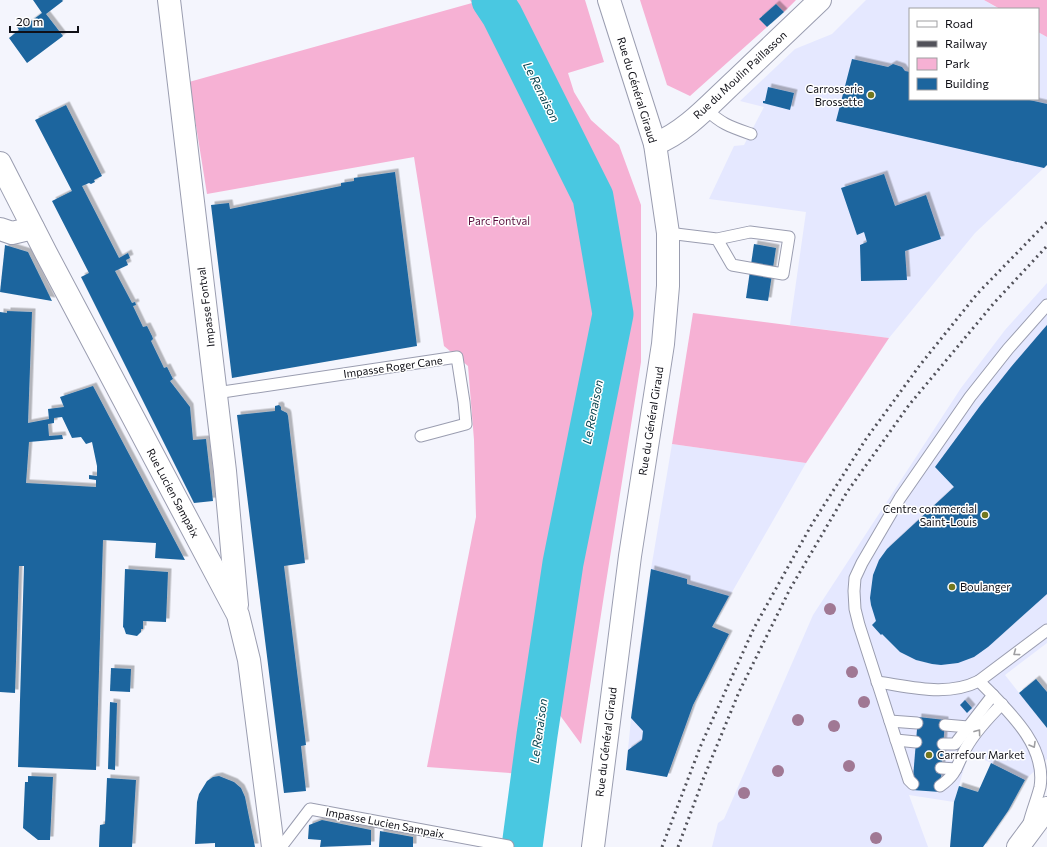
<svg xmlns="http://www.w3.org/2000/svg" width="1047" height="847" font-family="Commissioner,sans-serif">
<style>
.built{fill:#e5e8ff}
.green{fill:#f6b1d4}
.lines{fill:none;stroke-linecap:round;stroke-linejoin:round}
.river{stroke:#49c8e1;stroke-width:41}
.building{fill:#1c659e;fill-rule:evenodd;filter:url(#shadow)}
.service-casing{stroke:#9a9db0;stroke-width:13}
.minor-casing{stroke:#9a9db0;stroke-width:24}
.tertiary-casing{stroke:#9a9db0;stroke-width:24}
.secondary-casing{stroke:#9a9db0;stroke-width:24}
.service{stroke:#fff;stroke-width:11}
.minor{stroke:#fff;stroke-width:22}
.tertiary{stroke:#fff;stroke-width:22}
.secondary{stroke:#fff;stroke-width:22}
.rail{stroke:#52525a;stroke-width:3;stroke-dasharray:2 4;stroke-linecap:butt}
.tree{fill:#a07894}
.oneway{stroke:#9f9fa2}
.poi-dot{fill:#727720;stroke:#fff;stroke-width:1.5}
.labels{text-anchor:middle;stroke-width:3;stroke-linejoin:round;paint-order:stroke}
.street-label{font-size:11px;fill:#101017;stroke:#fff}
.poi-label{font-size:11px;fill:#101017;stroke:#fff;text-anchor:end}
.park-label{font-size:11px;fill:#5b123f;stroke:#fff}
.water-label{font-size:12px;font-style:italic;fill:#08424d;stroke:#fff}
</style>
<defs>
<filter id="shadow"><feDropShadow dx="3.5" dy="-3.5" stdDeviation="0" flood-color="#0004"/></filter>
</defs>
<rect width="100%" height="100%" fill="#f4f5fd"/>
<g class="built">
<path d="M866,0H984L999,9H910V99H1038V32L1047,37V165L975,233L889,338L790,325L806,212L709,199L734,146L744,145L764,107L740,101L795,49L832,34Z"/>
<path d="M1047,283V643L1005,675L1047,728V759L1025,780L969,752L954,802L909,795L928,847H712L718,823L724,819L813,615L961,388L1005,330Z"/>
<path d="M672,444L806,463L712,627L729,634L693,705L667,777L626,770L633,699L646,599Z"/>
</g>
<g class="green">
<path d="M470,0H585L604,62L568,73L574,92L591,120L619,145L641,205V362L604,595L581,744L529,673L522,774L427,767L476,517L474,440L468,366L444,346L414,157L207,194L189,82L472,3Z"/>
<path d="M640,0H796L784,12L776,4L759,19L767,27L690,96L667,85Z"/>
<path d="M984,0H1047V37L1038,32V9H1000Z"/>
<path d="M693,313L889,338L806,463L672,444Z"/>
</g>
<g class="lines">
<path class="river" d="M492,0L502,15L593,197L613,314L563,563L537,735L522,847"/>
</g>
<g class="building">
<path d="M33,0H62L63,1L46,14L63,36L27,63L9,38L19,30L17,27L23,23L26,25L42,13Z"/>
<path d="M776,4L784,12L767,27L759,19Z"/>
<path d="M852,59L888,67L893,64L902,67L905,71L910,72V99H1025L1047,104V165L1044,168L836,121Z"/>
<path d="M768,87L794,93L790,110L763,103V101H765Z"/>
<path d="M66,105L102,176L94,180L95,182L91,184L89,183L82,186L119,258L128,253L130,258L126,260L128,265L115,271L132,303L135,302L136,305L133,306L143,327L147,326L152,336L153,339L151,341L164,368L167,367L173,379L170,381L190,407L193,440L206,439L213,501L194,503L81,277L89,273L52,201L72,191L35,120Z"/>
<path d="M395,172L417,346L232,378L211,205L229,203L230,209L341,186V183L354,181V178Z"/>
<path d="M884,174L895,206L926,195L941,239L905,251L907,280L861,281L860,245L867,242L864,232L857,235L841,188Z"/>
<path d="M754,244L776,248L768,301L746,298Z"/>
<path d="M5,245L28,252L52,301L0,292Z"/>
<path d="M7,311L32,312L28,423L49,419L48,409L64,407L60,397L93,386L185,560L155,558L156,543L103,540L96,770L18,767L24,566H19L15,693L0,692V312L7,313ZM62,417L72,438L81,437L86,444L92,442L97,466V476L89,475V479L96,480V487L26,483L29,442L63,439L62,435L49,436L48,424L54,423V418Z"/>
<path d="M1047,325V594L988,647L974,657L958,663L941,665L932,664L916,660L900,652L882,634L881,635L872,625L876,621L871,605L870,598L873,575L879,560L887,549L954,487L935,467L980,406L1011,367Z"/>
<path d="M279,405L281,407V410L287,413L288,416L305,563L284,566L306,745L301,746L306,791L284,793L237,415L275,411V406Z"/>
<path d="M125,569L168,572L166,622L143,621V629H141V632L137,636L126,634L124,628L123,627Z"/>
<path d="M651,569L687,579V584L729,596L712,627L729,634L693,705L667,777L626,770L628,750L642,740L643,731L631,718Z"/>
<path d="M111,668L131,669L130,692L110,691Z"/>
<path d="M1036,679L1047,692V728L1019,693Z"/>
<path d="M965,700L972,708L967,713L960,705Z"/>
<path d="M110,702L117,703L115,770L108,769Z"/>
<path d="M918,717L945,720L940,792L912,790Z"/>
<path d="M991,763L1025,780L1008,811L983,847H950L954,802L959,786L978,792Z"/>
<path d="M28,776L53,777L50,840H38L23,828L25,782H28Z"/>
<path d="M219,776L234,782L241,788L245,797L255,847H215V843L195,844L197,802L199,794L207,781L213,777Z"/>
<path d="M107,778L136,780L132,847H99L100,825L105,824Z"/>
<path d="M322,820L371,830V845L320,847L321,840L308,839L309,825Z"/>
<path d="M380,831L413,837V847H379Z"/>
</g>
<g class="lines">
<g class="service-casing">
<g id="service">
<path d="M706,109C721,124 731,127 751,134"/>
<path d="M668,233L717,239L732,265L783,274L789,237L750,232L717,239"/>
<path d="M216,393L457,357L464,402L466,424L421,436"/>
<path d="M877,682C912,687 947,697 979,681"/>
<path d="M890,721L917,723"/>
<path d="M945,725L968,727"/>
<path d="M896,740L916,742"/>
<path d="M943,744H955L993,695"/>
<path d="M941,768L956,769"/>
<path d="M913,784L909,780L859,625L855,609L854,591L855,578L862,563L900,498L970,397L1008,349L1047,305"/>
<path d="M940,786C958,773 956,766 966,748C975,732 989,717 1002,704"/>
<path d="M1029,823C1032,811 1037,799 1040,787C1047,744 1006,709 979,681L1047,630"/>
<path d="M281,847L310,809L508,846"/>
</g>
</g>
<g class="minor-casing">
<g id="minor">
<path d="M169,0L225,471L237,605"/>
<path d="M655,144C686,132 711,103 736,80C764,53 792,27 820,0"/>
<path d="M0,163L46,253L238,615L249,660L273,847"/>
<path d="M0,229L12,233L33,228"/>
</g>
</g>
<g class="tertiary-casing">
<path id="tertiary" d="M593,847L630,556L663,344L668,286V233L655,144L609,0"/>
</g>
<g class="secondary-casing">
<path id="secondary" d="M1018,847L1047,808"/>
</g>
<use href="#service" class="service"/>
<use href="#minor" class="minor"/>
<use href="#tertiary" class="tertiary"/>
<use href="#secondary" class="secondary"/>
<g class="rail">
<path d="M662,847L701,745L754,628L812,524L866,439L920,365L977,294L1047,222"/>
<path d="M678,847L704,777L739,692L790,589L847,492L909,405L994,303L1047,246"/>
</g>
</g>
<g class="tree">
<circle cx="830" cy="609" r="6"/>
<circle cx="852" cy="672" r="6"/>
<circle cx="864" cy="702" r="6"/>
<circle cx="798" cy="720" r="6"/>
<circle cx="834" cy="726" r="6"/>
<circle cx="849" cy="766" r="6"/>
<circle cx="778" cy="771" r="6"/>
<circle cx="744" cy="793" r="6"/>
<circle cx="876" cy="838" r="6"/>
</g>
<defs><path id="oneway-chevron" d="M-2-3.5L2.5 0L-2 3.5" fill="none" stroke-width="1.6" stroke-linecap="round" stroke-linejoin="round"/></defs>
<g class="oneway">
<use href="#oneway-chevron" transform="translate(1016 653) rotate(143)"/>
<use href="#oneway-chevron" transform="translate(978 732) rotate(-54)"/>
<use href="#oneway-chevron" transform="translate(1033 745) rotate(60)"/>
</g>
<g class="poi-dot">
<circle cx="871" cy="95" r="4"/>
<circle cx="985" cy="515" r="4"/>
<circle cx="952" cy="587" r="4"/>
<circle cx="929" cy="755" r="4"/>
</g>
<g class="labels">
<g class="street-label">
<text transform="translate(740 75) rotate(-43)" y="4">Rue du Moulin Paillasson</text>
<text transform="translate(637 90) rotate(73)" y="4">Rue du Général Giraud</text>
<text transform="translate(206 307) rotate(-97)" y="4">Impasse Fontval</text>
<text transform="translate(393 367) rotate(-8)" y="4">Impasse Roger Cane</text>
<text transform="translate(651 421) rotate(-81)" y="4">Rue du Général Giraud</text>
<text transform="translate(173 493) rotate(62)" y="4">Rue Lucien Sampaix</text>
<text transform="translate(606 742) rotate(-83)" y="4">Rue du Général Giraud</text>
<text transform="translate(385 823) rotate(11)" y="4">Impasse Lucien Sampaix</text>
</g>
<g class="poi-label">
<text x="863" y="93">Carrosserie<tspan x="863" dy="13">Brossette</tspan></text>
<text x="977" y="513">Centre commercial<tspan x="977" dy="13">Saint-Louis</tspan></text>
<text x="960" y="591" text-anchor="start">Boulanger</text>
<text x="937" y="759" text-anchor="start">Carrefour Market</text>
</g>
<g class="park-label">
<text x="499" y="225">Parc Fontval</text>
</g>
<g class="water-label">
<text transform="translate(541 92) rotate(63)" y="4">Le Renaison</text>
<text transform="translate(593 412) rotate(-79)" y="4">Le Renaison</text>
<text transform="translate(539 731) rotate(-82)" y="4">Le Renaison</text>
</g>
</g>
<rect x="909" y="8" width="130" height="92" fill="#ffffff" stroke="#9f9fa2"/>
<rect x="917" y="21" width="20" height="6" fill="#ffffff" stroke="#9f9fa2"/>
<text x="945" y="28" font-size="12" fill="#101017">Road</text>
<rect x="917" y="41" width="20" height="6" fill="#52525a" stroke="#9f9fa2"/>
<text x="945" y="48" font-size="12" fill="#101017">Railway</text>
<rect x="917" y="58" width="20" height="12" fill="#f6b1d4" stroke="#9f9fa2"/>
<text x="945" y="68" font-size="12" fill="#101017">Park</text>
<rect x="917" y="78" width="20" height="12" fill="#1c659e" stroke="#9f9fa2"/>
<text x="945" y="88" font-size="12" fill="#101017">Building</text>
<path d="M10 26v6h68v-6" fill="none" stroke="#101017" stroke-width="2"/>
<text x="16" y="26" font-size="12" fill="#101017" stroke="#ffffff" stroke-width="3" paint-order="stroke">20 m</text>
</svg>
